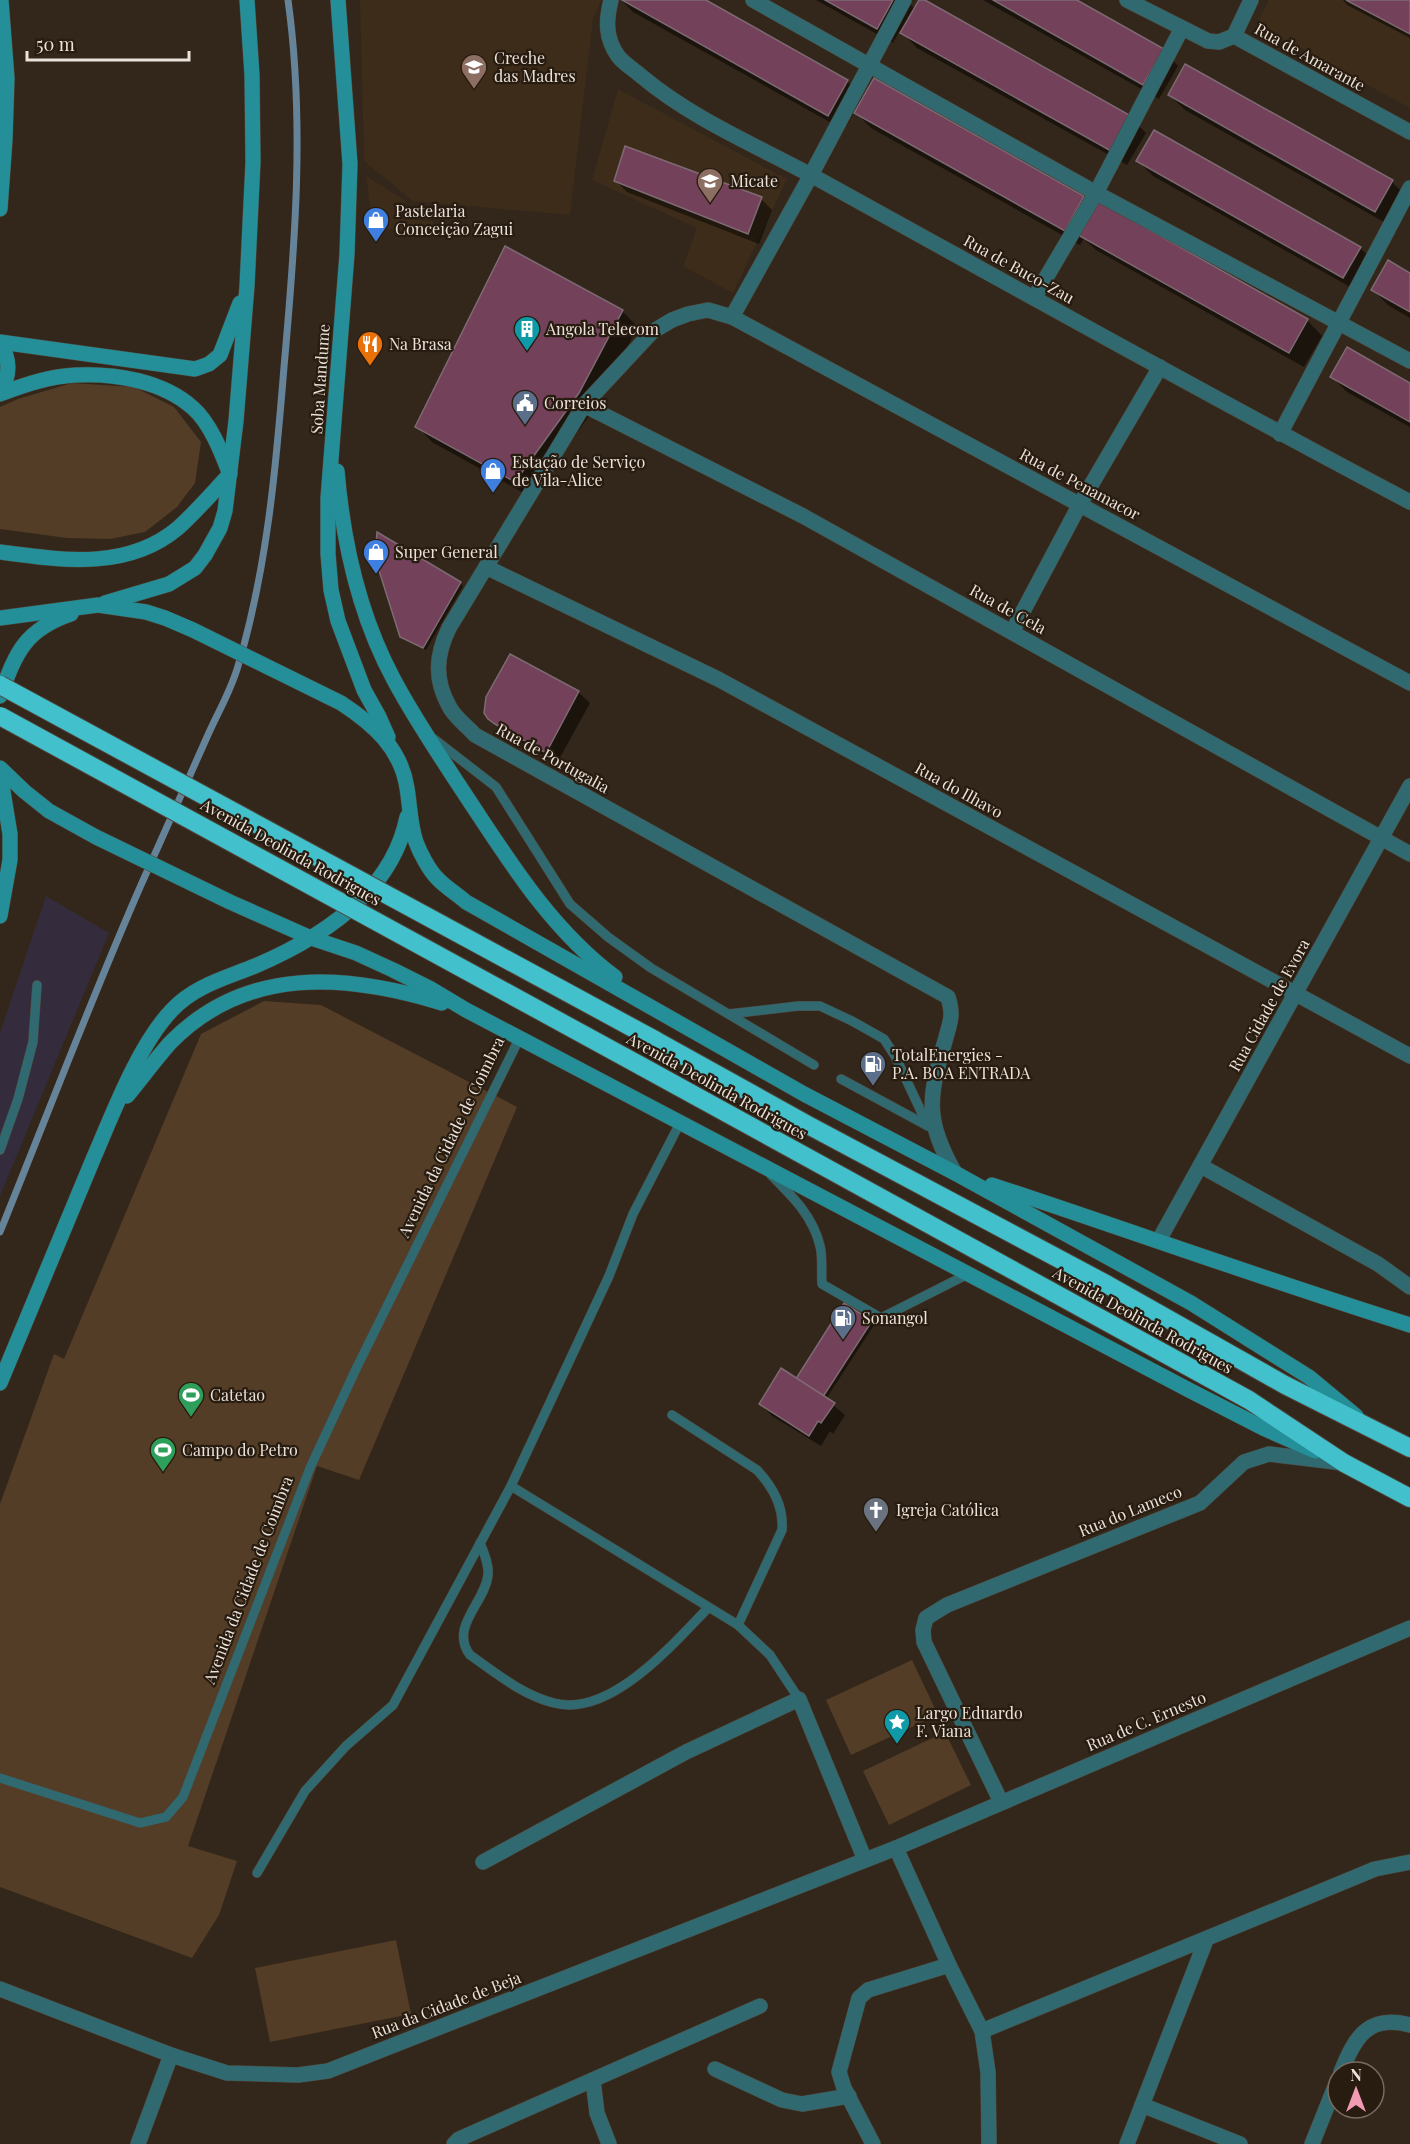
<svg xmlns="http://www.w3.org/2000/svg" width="1410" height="2144" font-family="'Playfair Display',serif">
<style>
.built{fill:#3d2c1a}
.industrial{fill:#342c3c}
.green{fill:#543d26}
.shadow{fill:#0007}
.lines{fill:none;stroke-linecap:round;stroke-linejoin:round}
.stream{stroke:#658399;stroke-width:7}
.building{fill:#734159;stroke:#7e6a73;stroke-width:1.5}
.lane-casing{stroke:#504439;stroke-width:10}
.street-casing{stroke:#504439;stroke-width:16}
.secondary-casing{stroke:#504439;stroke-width:16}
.highway-casing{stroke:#504439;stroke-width:20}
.lane{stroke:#306a70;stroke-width:9}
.street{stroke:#306a70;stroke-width:15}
.secondary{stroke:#248f98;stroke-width:15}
.highway{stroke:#42c0cc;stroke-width:18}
.highway-bridge-casing{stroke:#504439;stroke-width:20;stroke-linecap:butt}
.highway-bridge{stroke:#42c0cc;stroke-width:18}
.labels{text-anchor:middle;stroke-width:4.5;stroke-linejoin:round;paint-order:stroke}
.street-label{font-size:16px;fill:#ebe2da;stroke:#281c10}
.poi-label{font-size:16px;fill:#ebe2da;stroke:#281c10;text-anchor:start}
</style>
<rect width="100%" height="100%" fill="#33261a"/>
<g class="built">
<path d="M360,0H601L593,19L570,215L413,201L364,161Z"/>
<path d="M1269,0H1410V108L1256,24Z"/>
<path d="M618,89L787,179L733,293L683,266L697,228L592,180Z"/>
<path d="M366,176L406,201L393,218L433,221V233L373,228Z"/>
</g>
<path class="industrial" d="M46,896L109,933L0,1196V1033Z"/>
<g class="green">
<path d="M72,383L134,387L174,407L201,442L195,483L177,507L145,532L110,539L67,538L0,529V407L18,399Z"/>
<path d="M264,1001L321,1005L517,1107L359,1480L317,1466L188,1846L237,1861L219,1915L192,1958L0,1887V1504L54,1354L64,1359L201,1034Z"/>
<path d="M912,1660L938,1715L851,1755L826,1700Z"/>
<path d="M945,1732L971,1785L889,1825L863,1771Z"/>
<path d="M396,1940L411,2014L270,2042L255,1968Z"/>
</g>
<g class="shadow">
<path d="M621,0H703L847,81L864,98L1083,197L1095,209L1307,320L1322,336L1304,367L1096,250L1084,239L1080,245L871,128L855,111L844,130L633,12Z"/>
<path d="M816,0H906L915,9L922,0L1130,117L1146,133L1127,165L917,48L900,30L893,43Z"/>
<path d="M983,0H1074L1163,50L1178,66L1159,99Z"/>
<path d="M1343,0H1410V38L1347,5Z"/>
<path d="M1169,95L1392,182L1407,197L1391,226L1185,110Z"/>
<path d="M1138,161L1360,248L1376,263L1359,292L1153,176Z"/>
<path d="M616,181L761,199L772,210L759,244L627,192Z"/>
<path d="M506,248L622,311L638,327L594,409L531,497L432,442L417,426Z"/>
<path d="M1410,274V318L1388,305L1373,290Z"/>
<path d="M1332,377L1410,385V427L1347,392Z"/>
<path d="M460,583L463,586L426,650L405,640L401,636Z"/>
<path d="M578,692L590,703L557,763L508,735L490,718Z"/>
<path d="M871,1322L874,1325L826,1399L845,1415L833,1434L830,1431L821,1446L772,1416L761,1404L797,1380Z"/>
</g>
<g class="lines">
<path class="stream" d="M0,1232C47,1116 91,999 141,885C163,836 185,787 207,737C217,714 231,691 238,666C267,569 276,467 284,367C295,245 305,122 288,0"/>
</g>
<g class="building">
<path d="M622,0H706L848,80L828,116Z"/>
<path d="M825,0H893L877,29Z"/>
<path d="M919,0H925L1131,116L1111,151L900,33Z"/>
<path d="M993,0H1077L1164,49L1143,85Z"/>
<path d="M1346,0H1410V34Z"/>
<path d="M1185,64L1393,180L1375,212L1168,95Z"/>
<path d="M874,78L1084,196L1065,231L854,113Z"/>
<path d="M1154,130L1361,247L1343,278L1136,161Z"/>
<path d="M625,146L762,197L748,234L614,181Z"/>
<path d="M1098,201L1308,319L1289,353L1078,235Z"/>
<path d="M505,246L623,310L579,393L515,482L415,427Z"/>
<path d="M1388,260L1410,273V312L1371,290Z"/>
<path d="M1347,347L1410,383V422L1330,377Z"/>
<path d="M377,532L461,582L423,648L400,637L375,558Z"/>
<path d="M510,654L579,691L546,753L495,724L488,719L484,713L486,697Z"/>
<path d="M844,1303L872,1321L819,1403L792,1385Z"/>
<path d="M781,1368L835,1403L821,1423L818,1421L809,1436L759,1404Z"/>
</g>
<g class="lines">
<g class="lane-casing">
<g id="lane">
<path d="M434,739L496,787L570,904L608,937L651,968L814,1065"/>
<path d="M729,1014L798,1006H820L852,1021L884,1039L895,1056L928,1126"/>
<path d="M841,1079L928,1126"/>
<path d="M0,1150L18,1099L33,1042L37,985"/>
<path d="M771,1175C792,1196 813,1216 820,1246C823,1257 821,1272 822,1284L881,1318L968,1274"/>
<path d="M672,1415L757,1470C772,1486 784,1507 782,1530L738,1625"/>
<path d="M511,1486L738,1625L770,1655L799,1699"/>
<path d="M480,1543C484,1553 489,1564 488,1575C485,1603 449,1627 470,1655C496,1673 522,1695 554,1703C610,1718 673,1644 708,1608"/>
<path d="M0,1778L140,1823L166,1817L183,1797L310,1468L356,1369L520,1037"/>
<path d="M257,1873L305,1791L346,1746L393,1705L511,1486L609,1276L633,1214L680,1123"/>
</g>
</g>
<g class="street-casing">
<g id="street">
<path d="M611,0C606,20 605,38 618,56C623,63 633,69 640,75C693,120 760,147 820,180C1016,288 1212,398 1410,502"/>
<path d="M753,0L1096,193L1410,361"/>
<path d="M1127,0L1208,41L1219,42L1234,36"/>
<path d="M1234,36L1410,132"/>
<path d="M1234,36L1251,0"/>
<path d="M1034,298L1096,193L1182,28"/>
<path d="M732,317L811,175L904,0"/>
<path d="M584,405L803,516L1410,854"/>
<path d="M1280,434L1410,188"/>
<path d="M486,567L718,679L1410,1056"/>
<path d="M1012,632L1080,504L1160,367"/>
<path d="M1201,1166L1378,1264L1410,1287"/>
<path d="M955,1173C925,1121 928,1098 945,1041C950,1022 954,1016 948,997L475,735C467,726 454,717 449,706C434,679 436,655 449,628L584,405L652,332L672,320L688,314L708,310L732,317L1410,683"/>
<path d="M1159,1240L1410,786"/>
<path d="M1001,1802L924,1642L923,1630L926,1618L947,1605L1200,1503L1244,1462L1269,1454L1343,1463"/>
<path d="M896,1848L949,1965L982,2031L988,2072L989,2144"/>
<path d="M483,1862L686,1752L799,1699L865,1860"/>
<path d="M0,1989L171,2055L227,2073L298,2075L328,2071L896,1848L1410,1628"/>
<path d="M982,2031L1375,1869L1410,1862"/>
<path d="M715,2069L782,2100L802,2104L849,2096"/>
<path d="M1341,2072C1355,2037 1368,2014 1410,2025"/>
<path d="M593,2080L597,2113L609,2144"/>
<path d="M1142,2105L1240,2144"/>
<path d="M138,2144L171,2055"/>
<path d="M454,2144L459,2139L760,2006"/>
<path d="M873,2144L844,2088L839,2072L859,1998L868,1990L949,1965"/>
<path d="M1127,2144L1206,1940"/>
<path d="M1312,2144L1338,2079"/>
</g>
</g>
<g class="secondary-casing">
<g id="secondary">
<path d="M338,0L350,164L347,254L328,498V554L331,590L338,621L364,690L379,717L388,737"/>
<path d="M0,209L5,140L7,78L1,0"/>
<path d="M0,342L195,369L209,364L220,355L240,303"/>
<path d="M0,343C10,358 11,376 0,391"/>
<path d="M0,394C24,385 50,376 76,375C115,373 163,381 193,408C210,423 221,451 229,472"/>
<path d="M337,471C343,542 360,617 394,680C418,725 448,768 476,811C516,872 556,933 615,977"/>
<path d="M0,552C61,560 127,571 178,528C196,512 213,492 230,474"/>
<path d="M105,603L169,584L195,568L205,555L220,528L225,511L236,421L247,286L253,162L252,75L247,0"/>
<path d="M0,618L98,605L146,612L165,618L193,630L341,703C373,724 401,748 407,788C410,806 410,825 416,842C420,853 429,870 437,878C445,887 457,894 466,902L804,1094L955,1173L1191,1303L1309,1377L1356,1416"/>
<path d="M0,696C16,653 24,630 71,614"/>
<path d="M0,768L24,791L49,811L96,837L230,902L311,938L356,953L393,970L431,989L466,1010L1189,1390L1265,1429L1315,1451"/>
<path d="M0,773L10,834V860L0,916"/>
<path d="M127,1096C141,1079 155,1060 170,1043C246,965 347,974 442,1003"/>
<path d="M992,1185C1131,1231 1270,1281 1410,1325"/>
<path d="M0,1383C31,1307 63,1232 94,1157C113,1113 139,1044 172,1010C194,986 226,978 255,966C321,938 392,892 407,817"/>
</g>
</g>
<g class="highway-casing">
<g id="highway">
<path d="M655,1040L808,1125L1108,1285L1285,1385L1410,1448"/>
<path d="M641,1066L1249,1400L1344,1463L1410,1498"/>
</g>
</g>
<use href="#lane" class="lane"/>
<use href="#street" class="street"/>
<use href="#secondary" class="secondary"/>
<use href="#highway" class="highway"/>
<g class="highway-bridge-casing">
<g id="highway-bridge">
<path d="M0,685L655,1040"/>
<path d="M0,716L641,1066"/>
</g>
</g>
<use href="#highway-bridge" class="highway-bridge"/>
</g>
<defs>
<g id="school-pin" transform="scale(1.35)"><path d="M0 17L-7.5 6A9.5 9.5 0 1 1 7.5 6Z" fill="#8d6e63" stroke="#281c10"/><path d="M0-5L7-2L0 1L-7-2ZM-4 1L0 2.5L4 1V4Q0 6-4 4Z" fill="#fff"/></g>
<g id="shop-pin" transform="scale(1.35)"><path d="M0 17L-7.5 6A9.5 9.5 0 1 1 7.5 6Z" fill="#3f7fe0" stroke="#281c10"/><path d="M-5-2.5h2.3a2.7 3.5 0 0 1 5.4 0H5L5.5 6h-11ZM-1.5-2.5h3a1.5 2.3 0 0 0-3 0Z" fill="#fff"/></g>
<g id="building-pin" transform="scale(1.35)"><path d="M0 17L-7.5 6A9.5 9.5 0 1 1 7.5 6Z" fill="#0f9aa8" stroke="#281c10"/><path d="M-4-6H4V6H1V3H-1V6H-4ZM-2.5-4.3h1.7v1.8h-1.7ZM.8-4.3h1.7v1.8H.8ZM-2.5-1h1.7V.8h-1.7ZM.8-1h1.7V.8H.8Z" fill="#fff"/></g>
<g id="restaurant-pin" transform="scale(1.35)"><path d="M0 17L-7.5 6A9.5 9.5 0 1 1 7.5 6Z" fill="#e8710a" stroke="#281c10"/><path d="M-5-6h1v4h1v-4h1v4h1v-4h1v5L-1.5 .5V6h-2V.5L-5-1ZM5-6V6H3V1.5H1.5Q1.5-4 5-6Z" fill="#fff"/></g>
<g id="civic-pin" transform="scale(1.35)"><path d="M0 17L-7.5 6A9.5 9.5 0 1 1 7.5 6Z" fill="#5c6f8a" stroke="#281c10"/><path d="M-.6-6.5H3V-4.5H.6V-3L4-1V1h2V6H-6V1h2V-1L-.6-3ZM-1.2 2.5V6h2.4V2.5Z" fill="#fff"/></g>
<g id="fuel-pin" transform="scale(1.35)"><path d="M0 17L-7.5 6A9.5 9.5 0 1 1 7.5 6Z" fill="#5c6f8a" stroke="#281c10"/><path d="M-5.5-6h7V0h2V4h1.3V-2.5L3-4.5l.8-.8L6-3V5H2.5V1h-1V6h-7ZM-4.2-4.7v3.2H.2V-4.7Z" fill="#fff"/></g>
<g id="stadium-pin" transform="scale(1.35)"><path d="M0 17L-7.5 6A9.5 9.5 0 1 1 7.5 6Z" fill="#2e9e5b" stroke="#281c10"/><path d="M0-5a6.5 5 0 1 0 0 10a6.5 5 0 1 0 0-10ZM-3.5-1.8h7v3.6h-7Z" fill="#fff"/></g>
<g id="church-pin" transform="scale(1.35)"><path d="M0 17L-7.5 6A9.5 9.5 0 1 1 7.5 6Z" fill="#6b7280" stroke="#281c10"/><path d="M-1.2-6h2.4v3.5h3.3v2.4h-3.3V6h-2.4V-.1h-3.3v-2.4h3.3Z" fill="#fff"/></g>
<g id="sight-pin" transform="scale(1.35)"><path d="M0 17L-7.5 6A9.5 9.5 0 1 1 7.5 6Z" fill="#0f9aa8" stroke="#281c10"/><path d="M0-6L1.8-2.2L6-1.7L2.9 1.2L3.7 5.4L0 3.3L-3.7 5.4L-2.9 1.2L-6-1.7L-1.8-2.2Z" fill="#fff"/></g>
</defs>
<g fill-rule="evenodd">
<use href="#school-pin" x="474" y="67"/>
<use href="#school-pin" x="710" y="181"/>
<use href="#shop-pin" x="376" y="220"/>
<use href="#building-pin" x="527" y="329"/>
<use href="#restaurant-pin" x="370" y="344"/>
<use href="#civic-pin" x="525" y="403"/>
<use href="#shop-pin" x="493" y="471"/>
<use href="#shop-pin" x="376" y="552"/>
<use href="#fuel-pin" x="873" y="1064"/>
<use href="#fuel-pin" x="843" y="1318"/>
<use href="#stadium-pin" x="191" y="1395"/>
<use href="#stadium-pin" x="163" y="1450"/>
<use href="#church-pin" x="876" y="1510"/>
<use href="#sight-pin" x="897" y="1722"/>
</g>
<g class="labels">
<g class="street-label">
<text transform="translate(1310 57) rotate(29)" y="6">Rua de Amarante</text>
<text transform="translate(1019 269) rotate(29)" y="6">Rua de Buco-Zau</text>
<text transform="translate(320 379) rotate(-86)" y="6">Soba Mandume</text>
<text transform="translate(1080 484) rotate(28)" y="6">Rua de Penamacor</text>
<text transform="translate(1008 609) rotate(29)" y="6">Rua de Cela</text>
<text transform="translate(553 758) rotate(29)" y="6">Rua de Portugalia</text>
<text transform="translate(959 790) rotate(29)" y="6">Rua do Ilhavo</text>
<text transform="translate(291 852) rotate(29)" y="6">Avenida Deolinda Rodrigues</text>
<text transform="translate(1269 1005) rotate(-61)" y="6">Rua Cidade de Evora</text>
<text transform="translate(717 1086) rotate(29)" y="6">Avenida Deolinda Rodrigues</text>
<text transform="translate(451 1137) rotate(-64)" y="6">Avenida da Cidade de Coimbra</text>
<text transform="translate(1143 1320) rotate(29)" y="6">Avenida Deolinda Rodrigues</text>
<text transform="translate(1130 1511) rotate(-22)" y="6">Rua do Lameco</text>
<text transform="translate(248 1580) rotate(-69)" y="6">Avenida da Cidade de Coimbra</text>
<text transform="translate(1146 1721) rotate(-23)" y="6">Rua de C. Ernesto</text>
<text transform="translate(446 2005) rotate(-21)" y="6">Rua da Cidade de Beja</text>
</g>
<g class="poi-label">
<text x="494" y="64">Creche<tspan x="494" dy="18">das Madres</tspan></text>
<text x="730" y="187">Micate</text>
<text x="395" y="217">Pastelaria<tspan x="395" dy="18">Conceição Zagui</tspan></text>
<text x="546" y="335">Angola Telecom</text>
<text x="389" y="350">Na Brasa</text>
<text x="544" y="409">Correios</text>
<text x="512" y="468">Estação de Serviço<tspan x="512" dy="18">de Vila-Alice</tspan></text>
<text x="395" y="558">Super General</text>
<text x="892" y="1061">TotalEnergies -<tspan x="892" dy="18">P.A. BOA ENTRADA</tspan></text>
<text x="862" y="1324">Sonangol</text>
<text x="210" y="1401">Catetao</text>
<text x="182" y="1456">Campo do Petro</text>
<text x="896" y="1516">Igreja Católica</text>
<text x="916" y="1719">Largo Eduardo<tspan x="916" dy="18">F. Viana</tspan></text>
</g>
</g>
<g transform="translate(1356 2090)"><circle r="28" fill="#281c10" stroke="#766b61" stroke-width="1.5"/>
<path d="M0-4.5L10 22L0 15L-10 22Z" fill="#f09ab4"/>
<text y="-9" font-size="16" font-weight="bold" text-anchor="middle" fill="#ebe2da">N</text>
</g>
<path d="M27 51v9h162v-9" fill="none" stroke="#ebe2da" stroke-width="3"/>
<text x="36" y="51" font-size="18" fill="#ebe2da" stroke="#281c10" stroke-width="4.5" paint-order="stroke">50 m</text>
</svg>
